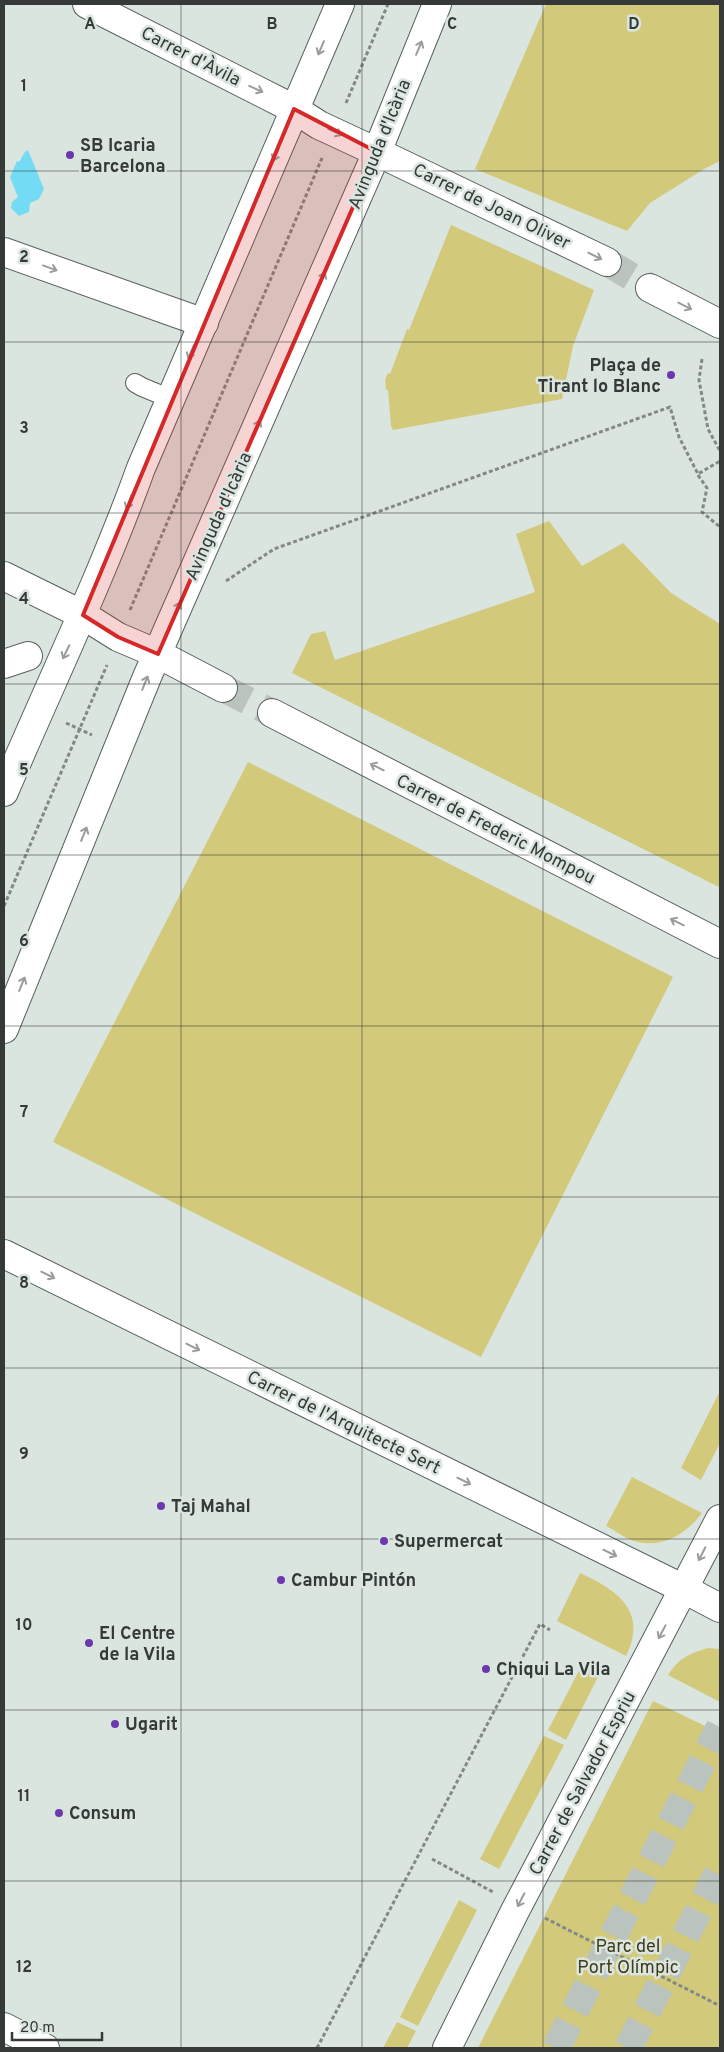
<svg xmlns="http://www.w3.org/2000/svg" width="724" height="2052" font-family="Overpass,sans-serif">
<style>
.green{fill:#d3c97b}
.water{fill:#73dbf3}
.lines{fill:none;stroke-linecap:round;stroke-linejoin:round}
.minor-tunnel{stroke:#bac3bd;stroke-width:28;stroke-dasharray:28 14;stroke-linecap:butt}
.trunk-tunnel{stroke:#bac3bd;stroke-width:28;stroke-dasharray:28 14;stroke-linecap:butt}
.service-casing{stroke:#57605b;stroke-width:20}
.pedestrian-casing{stroke:#57605b;stroke-width:30}
.minor-casing{stroke:#57605b;stroke-width:30}
.tertiary-casing{stroke:#57605b;stroke-width:30}
.secondary-casing{stroke:#57605b;stroke-width:30}
.path{stroke:#838a86;stroke-width:3;stroke-dasharray:4 2.5;stroke-linecap:butt}
.service{stroke:#fff;stroke-width:18}
.pedestrian{stroke:#fff;stroke-width:28}
.minor{stroke:#fff;stroke-width:28}
.tertiary{stroke:#fff;stroke-width:28}
.secondary{stroke:#fff;stroke-width:28}
.oneway{stroke:#9a9c9b}
.marked{fill:#d62828;fill-opacity:0.2;stroke:#d62828;stroke-width:4;stroke-linejoin:round}
.grid{fill:none;stroke:#353937;stroke-width:1;stroke-opacity:0.55}
.poi-dot{fill:#6c38af;stroke:#dbe5df;stroke-width:2}
.labels{text-anchor:middle;stroke-width:5;stroke-linejoin:round;paint-order:stroke}
.street-label{font-size:18px;fill:#353937;stroke:#dbe5df}
.poi-label{font-size:18px;font-weight:bold;fill:#353937;stroke:#dbe5df;text-anchor:start}
.park-label{font-size:18px;fill:#403c19;stroke:#dbe5df}
.grid-label{font-size:16px;text-anchor:middle;font-weight:bold;fill:#353937;stroke:#dbe5df;stroke-width:5;stroke-linejoin:round;paint-order:stroke}
</style>
<rect width="100%" height="100%" fill="#dbe5df"/>
<g class="green">
<path d="M546,4H720V161L704,169L650,203L627,231L475,169Z"/>
<path d="M451,225L594,290L573,346L562,399L393,430L391,426L388,390H386L385,380L388,373L390,374L407,329L409,330Z"/>
<path d="M549,521L582,566L623,543L671,593L720,624L719,887L292,673L311,634L325,631L335,660L535,592L516,534Z"/>
<path d="M248,762L673,977L481,1357L53,1142Z"/>
<path d="M720,1391V1443L701,1480L681,1468Z"/>
<path d="M632,1477L702,1513C687,1533 664,1548 638,1542C627,1540 616,1531 606,1526Z"/>
<path d="M580,1573C617,1590 648,1611 626,1656L557,1621Z"/>
<path d="M708,1648L720,1649V1702L668,1675C679,1658 688,1654 708,1648Z"/>
<path d="M582,1665L600,1673L566,1740L548,1730Z"/>
<path d="M653,1701L720,1733V2048H478Z"/>
<path d="M544,1736L564,1745L499,1869L480,1859Z"/>
<path d="M459,1900L477,1910L418,2026L400,2017Z"/>
<path d="M397,2022L416,2031L407,2048H383Z"/>
</g>
<path class="water" d="M28,150L44,189L39,199L30,203L29,212L19,216L11,208L12,202L18,197L10,177L17,161L19,162L25,152Z"/>
<g class="lines">
<g class="minor-tunnel">
<path d="M607,262L650,288"/>
<path d="M223,688L272,713"/>
</g>
<g class="trunk-tunnel">
<path d="M556,2048L720,1727"/>
<path d="M628,2048L720,1869"/>
</g>
<g class="service-casing">
<path id="service" d="M135,383L142,387L171,399"/>
</g>
<g class="pedestrian-casing">
<path id="pedestrian" d="M4,664L28,656"/>
</g>
<g class="minor-casing">
<g id="minor">
<path d="M87,4L294,109"/>
<path d="M377,152L607,262"/>
<path d="M4,252L204,323"/>
<path d="M650,288L720,324"/>
<path d="M4,576L83,615L118,637L158,654L223,688"/>
<path d="M272,713L720,944"/>
<path d="M4,1254L684,1589"/>
<path d="M4,2027L45,2048"/>
</g>
</g>
<g class="tertiary-casing">
<g id="tertiary">
<path d="M294,109L319,125L377,152"/>
<path d="M4,792C50,684 101,579 141,468L340,4"/>
<path d="M4,1029L147,677L377,152L437,4"/>
</g>
</g>
<g class="secondary-casing">
<g id="secondary">
<path d="M684,1589L720,1608"/>
<path d="M447,2048L515,1911L720,1519"/>
</g>
</g>
<g class="path">
<path d="M346,103L388,4"/>
<path d="M702,359L699,380L708,429L720,451"/>
<path d="M698,475L707,488L702,512L720,527"/>
<path d="M226,581L274,549L670,407L679,437L698,474L720,461"/>
<path d="M130,610L322,158"/>
<path d="M66,723L92,735"/>
<path d="M4,906L107,665"/>
<path d="M432,1859L493,1892"/>
<path d="M545,1918C603,1948 662,1976 720,2006"/>
<path d="M317,2048L540,1624L550,1630"/>
</g>
<use href="#service" class="service"/>
<use href="#pedestrian" class="pedestrian"/>
<use href="#minor" class="minor"/>
<use href="#tertiary" class="tertiary"/>
<use href="#secondary" class="secondary"/>
</g>
<defs><path id="oneway-shaft" d="M-6 0H5M1.5-3L5.5 0L1.5 3" fill="none" stroke-width="1.6" stroke-linecap="round" stroke-linejoin="round" transform="scale(1.25)"/></defs>
<g class="oneway">
<use href="#oneway-shaft" transform="translate(321 48) rotate(113)"/>
<use href="#oneway-shaft" transform="translate(419 48) rotate(-67)"/>
<use href="#oneway-shaft" transform="translate(256 89) rotate(24)"/>
<use href="#oneway-shaft" transform="translate(335 132) rotate(25)"/>
<use href="#oneway-shaft" transform="translate(276 154) rotate(113)"/>
<use href="#oneway-shaft" transform="translate(595 256) rotate(26)"/>
<use href="#oneway-shaft" transform="translate(50 268) rotate(20)"/>
<use href="#oneway-shaft" transform="translate(322 279) rotate(-66)"/>
<use href="#oneway-shaft" transform="translate(685 306) rotate(27)"/>
<use href="#oneway-shaft" transform="translate(191 352) rotate(113)"/>
<use href="#oneway-shaft" transform="translate(257 427) rotate(-66)"/>
<use href="#oneway-shaft" transform="translate(129 502) rotate(110)"/>
<use href="#oneway-shaft" transform="translate(177 609) rotate(-66)"/>
<use href="#oneway-shaft" transform="translate(66 652) rotate(116)"/>
<use href="#oneway-shaft" transform="translate(145 683) rotate(-68)"/>
<use href="#oneway-shaft" transform="translate(377 767) rotate(-153)"/>
<use href="#oneway-shaft" transform="translate(84 834) rotate(-68)"/>
<use href="#oneway-shaft" transform="translate(677 922) rotate(-153)"/>
<use href="#oneway-shaft" transform="translate(22 984) rotate(-68)"/>
<use href="#oneway-shaft" transform="translate(48 1275) rotate(26)"/>
<use href="#oneway-shaft" transform="translate(193 1347) rotate(26)"/>
<use href="#oneway-shaft" transform="translate(464 1481) rotate(26)"/>
<use href="#oneway-shaft" transform="translate(610 1553) rotate(26)"/>
<use href="#oneway-shaft" transform="translate(702 1554) rotate(117)"/>
<use href="#oneway-shaft" transform="translate(662 1632) rotate(118)"/>
<use href="#oneway-shaft" transform="translate(521 1900) rotate(117)"/>
</g>
<path class="marked" d="M294,109L377,152L158,654L118,637L83,615Z"/>
<path class="grid" d="M181,4V2048M362,4V2048M543,4V2048M4,171H720M4,342H720M4,513H720M4,684H720M4,855H720M4,1026H720M4,1197H720M4,1368H720M4,1539H720M4,1710H720M4,1881H720"/>
<g class="poi-dot">
<circle cx="70" cy="155" r="5"/>
<circle cx="671" cy="375" r="5"/>
<circle cx="161" cy="1506" r="5"/>
<circle cx="384" cy="1541" r="5"/>
<circle cx="281" cy="1580" r="5"/>
<circle cx="89" cy="1643" r="5"/>
<circle cx="486" cy="1669" r="5"/>
<circle cx="115" cy="1724" r="5"/>
<circle cx="59" cy="1813" r="5"/>
</g>
<g class="labels">
<g class="street-label">
<text transform="translate(191 56) rotate(27)" y="6">Carrer d'Àvila</text>
<text transform="translate(379 144) rotate(-68)" y="6">Avinguda d'Icària</text>
<text transform="translate(492 206) rotate(26)" y="6">Carrer de Joan Oliver</text>
<text transform="translate(218 516) rotate(-66)" y="6">Avinguda d'Icària</text>
<text transform="translate(496 829) rotate(27)" y="6">Carrer de Frederic Mompou</text>
<text transform="translate(344 1422) rotate(26)" y="6">Carrer de l'Arquitecte Sert</text>
<text transform="translate(582 1783) rotate(-62)" y="6">Carrer de Salvador Espriu</text>
</g>
<g class="poi-label">
<text x="80" y="151">SB Icaria<tspan x="80" dy="21">Barcelona</tspan></text>
<text x="661" y="371" text-anchor="end">Plaça de<tspan x="661" dy="21">Tirant lo Blanc</tspan></text>
<text x="171" y="1512">Taj Mahal</text>
<text x="394" y="1547">Supermercat</text>
<text x="291" y="1586">Cambur Pintón</text>
<text x="99" y="1639">El Centre<tspan x="99" dy="21">de la Vila</tspan></text>
<text x="496" y="1675">Chiqui La Vila</text>
<text x="125" y="1730">Ugarit</text>
<text x="69" y="1819">Consum</text>
</g>
<g class="park-label">
<text x="628" y="1952">Parc del<tspan x="628" dy="21">Port Olímpic</tspan></text>
</g>
</g>
<g class="grid-label">
<text x="90" y="29">A</text>
<text x="272" y="29">B</text>
<text x="452" y="29">C</text>
<text x="634" y="29">D</text>
<text x="24" y="91">1</text>
<text x="24" y="262">2</text>
<text x="24" y="433">3</text>
<text x="24" y="604">4</text>
<text x="24" y="775">5</text>
<text x="24" y="946">6</text>
<text x="24" y="1117">7</text>
<text x="24" y="1288">8</text>
<text x="24" y="1459">9</text>
<text x="24" y="1630">10</text>
<text x="24" y="1801">11</text>
<text x="24" y="1972">12</text>
</g>
<rect width="724" height="2052" fill="none" stroke="#353937" stroke-width="10"/>
<path d="M12 2032v8h90v-8" fill="none" stroke="#353937" stroke-width="2.5"/>
<text x="20" y="2032" font-size="15" fill="#353937" stroke="#dbe5df" stroke-width="4" paint-order="stroke">20 m</text>
</svg>
